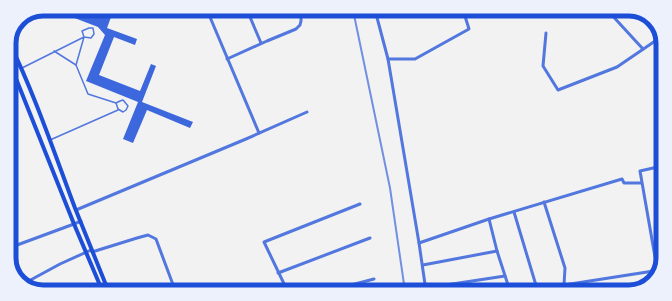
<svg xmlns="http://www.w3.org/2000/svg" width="672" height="301" font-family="'Noto Serif',serif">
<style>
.building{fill:#3d67dc}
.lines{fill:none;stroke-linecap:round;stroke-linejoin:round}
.service{stroke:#5277de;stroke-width:1.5}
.minor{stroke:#5277de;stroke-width:3}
.secondary{stroke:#1d4ed8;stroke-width:4}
.rail{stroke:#7290e2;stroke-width:2}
.rim{fill:none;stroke:#1d4ed8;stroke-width:5}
</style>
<rect width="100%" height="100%" fill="#f2f2f2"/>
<path class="building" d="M51,9H92L107,15L110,9H114L107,28L137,39L135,45L114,37L99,75L140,91L151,64L156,66L142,102L193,122L190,128L147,110L133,143L123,139L138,102L86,81L105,35L98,27Z"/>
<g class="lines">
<g class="service">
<path d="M54,51L76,65L88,94L116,103L118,109L123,112L126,110L128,106L123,100L120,101L116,103"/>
<path d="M22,68L84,37L82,31L89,28H93L94,34L91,38L84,37L76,65"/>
<path d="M50,140L118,110"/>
</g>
<g class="minor">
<path d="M207,10L259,133"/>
<path d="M247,10L261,43"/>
<path d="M375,10L388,59L419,243L489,219L622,179L624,183H641"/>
<path d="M609,12L643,49"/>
<path d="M546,33L543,66L558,90L617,67L661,37"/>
<path d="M227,59L267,41L296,29L300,25L301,21V17L298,10"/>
<path d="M388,59H415L469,29L464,13L473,11"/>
<path d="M544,202L565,268L564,285"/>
<path d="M76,210L246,139L307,112"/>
<path d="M514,212L538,292"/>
<path d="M489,219L497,251L510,291"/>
<path d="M419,243L426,291"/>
<path d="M9,248L74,224L81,221"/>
<path d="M92,252L137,238L148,235L156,239L175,290"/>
<path d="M423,265L497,251"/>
<path d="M278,273L370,238"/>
<path d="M658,274L640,171L662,166"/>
<path d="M25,283L60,264L91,250"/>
<path d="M426,288L505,276"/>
<path d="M287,290L264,242L360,204"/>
<path d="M328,291L374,279"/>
<path d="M538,292L564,285L660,270"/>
</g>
<g class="secondary">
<path d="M9,42C35,95 54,152 75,208C86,235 97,263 108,290"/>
<path d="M9,61L74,224L102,290"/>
</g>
<path class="rail" d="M353,10L390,188L405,291"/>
</g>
<path d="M0 0H672V301H0ZM43 16H629A27 27 0 0 1 656 43V258A27 27 0 0 1 629 285H43A27 27 0 0 1 16 258V43A27 27 0 0 1 43 16Z" fill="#edf1fc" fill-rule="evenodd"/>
<path class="rim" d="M43 16H629A27 27 0 0 1 656 43V258A27 27 0 0 1 629 285H43A27 27 0 0 1 16 258V43A27 27 0 0 1 43 16Z"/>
</svg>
